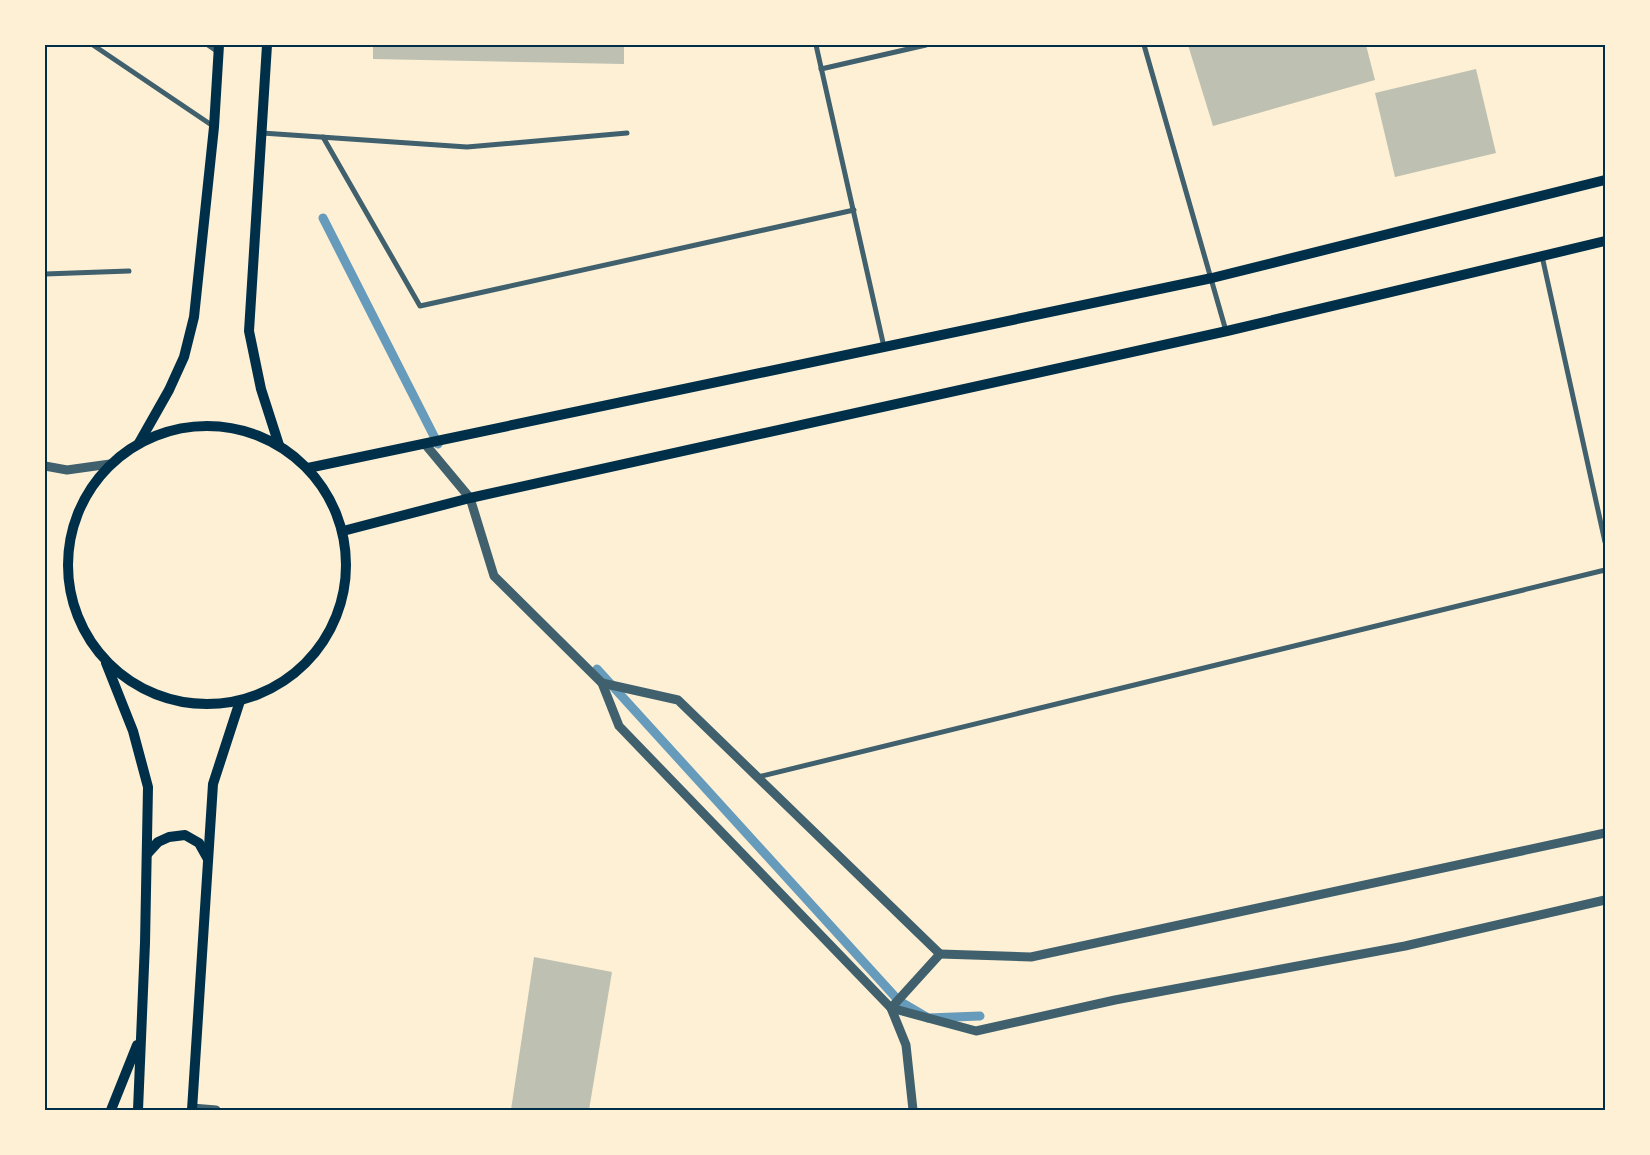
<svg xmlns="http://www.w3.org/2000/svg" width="1650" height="1155" font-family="'Titillium Web',sans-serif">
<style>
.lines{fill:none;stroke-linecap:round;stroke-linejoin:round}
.stream{stroke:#669bbc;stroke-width:9}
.building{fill:#bec0b2}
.minor{stroke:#3f606c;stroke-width:5}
.tertiary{stroke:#3f606c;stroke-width:9}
.secondary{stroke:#003049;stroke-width:10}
.neatline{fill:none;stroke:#003049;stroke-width:2}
</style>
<rect width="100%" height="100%" fill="#fdf0d5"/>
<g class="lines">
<g class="stream">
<path d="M323,218L438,444"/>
<path d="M597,669L899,1001L928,1018L980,1016"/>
</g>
</g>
<g class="building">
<path d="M373,45H624V64L373,59Z"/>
<path d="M1188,45H1366L1375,80L1213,126Z"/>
<path d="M1476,69L1496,153L1395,177L1375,93Z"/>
<path d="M534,957L612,972L589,1110H511Z"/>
</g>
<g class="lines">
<g class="minor">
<path d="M93,45L213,126"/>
<path d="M208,45L218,52"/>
<path d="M816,45L884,347"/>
<path d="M1144,45L1226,331"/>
<path d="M821,69L926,45"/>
<path d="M262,133L467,147L627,133"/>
<path d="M323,137L420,306L854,210"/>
<path d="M1542,256L1605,542"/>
<path d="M45,274L129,271"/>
<path d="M758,777L1605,570"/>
</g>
<g class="tertiary">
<path d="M425,444L470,498L494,576L602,683L619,726L891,1008L906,1045L913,1110"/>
<path d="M45,466L67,470L110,464"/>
<path d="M602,683L678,700L940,954"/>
<path d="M940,954L1031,957L1605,833"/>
<path d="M891,1008L976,1031L1115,1000L1405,946L1605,900"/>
<path d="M891,1008L940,954"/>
<path d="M192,1108L216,1110"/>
</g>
<g class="secondary">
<path d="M267,45L249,331L261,389L279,445"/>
<circle cx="207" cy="565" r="139"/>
<path d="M139,443L169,390L184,357L194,317L214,127L219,45"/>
<path d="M308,468L1212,278L1605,180"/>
<path d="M343,531L470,498L1227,331L1605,241"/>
<path d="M106,663L133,731L148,787L145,943L138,1110"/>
<path d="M147,854L158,842L169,837L185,835L199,843L208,859"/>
<path d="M111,1110L137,1045"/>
<path d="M192,1110L213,784L240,701"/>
</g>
</g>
<rect width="1650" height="1155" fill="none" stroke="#fdf0d5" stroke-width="92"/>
<rect x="46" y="46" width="1558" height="1063" class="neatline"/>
</svg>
